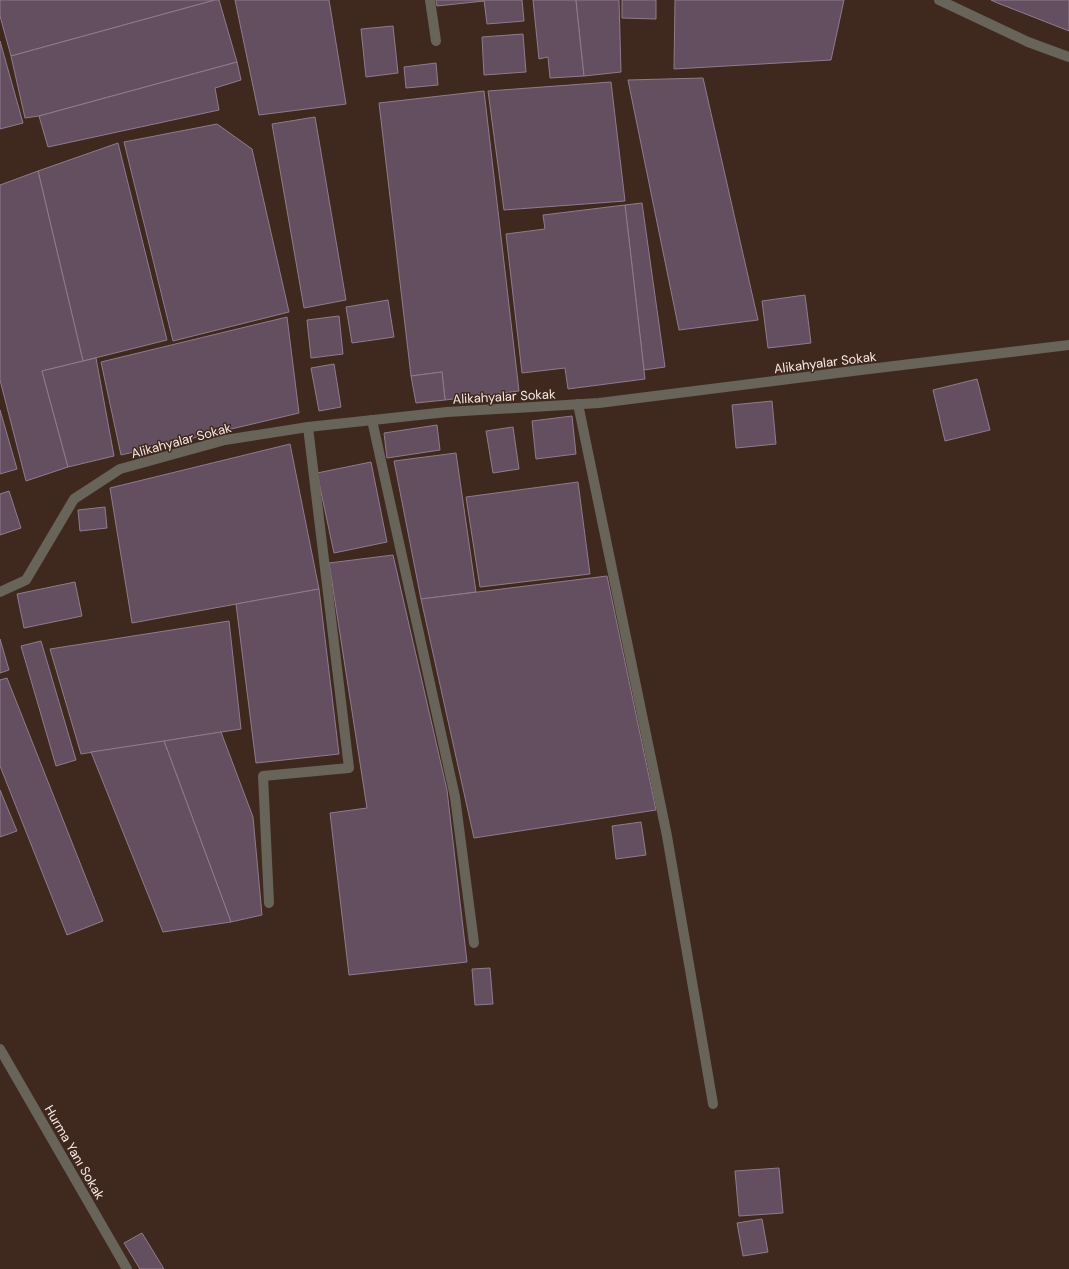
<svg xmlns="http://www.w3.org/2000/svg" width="1069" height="1269" font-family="'DM Sans',sans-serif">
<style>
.building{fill:#634f5f;stroke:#907b8c}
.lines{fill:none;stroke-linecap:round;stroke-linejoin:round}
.minor{stroke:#68645a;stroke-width:10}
.labels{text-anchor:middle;stroke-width:3;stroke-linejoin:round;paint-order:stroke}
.street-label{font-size:13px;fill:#f8e9e3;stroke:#3f291f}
</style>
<rect width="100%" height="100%" fill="#3f291f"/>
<g class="building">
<path d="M0,0H215L11,56L0,16Z"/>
<path d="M215,0H219L237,62L39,116L25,118L11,56Z"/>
<path d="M235,0H329L346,104L259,115Z"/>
<path d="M436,0H484V1L437,6Z"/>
<path d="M484,0H522L524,21L487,24Z"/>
<path d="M533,0H576L584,76L550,78L548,57L539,59Z"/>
<path d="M576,0H619L621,72L584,76Z"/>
<path d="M622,0H656V19L622,18Z"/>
<path d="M675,0H844L831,60L674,69Z"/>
<path d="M991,0H1069V31L995,2Z"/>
<path d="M393,26L398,73L366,77L361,29Z"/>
<path d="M523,34L526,72L484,75L482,37Z"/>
<path d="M0,41L23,123L0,129Z"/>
<path d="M237,62L241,80L215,88L219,110L48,147L39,116Z"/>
<path d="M436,63L438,85L406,88L404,67Z"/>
<path d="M703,78L758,320L679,330L628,80Z"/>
<path d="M611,82L625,201L504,210L488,91Z"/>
<path d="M484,91L519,391L445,400L442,372L411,376L379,103Z"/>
<path d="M315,117L346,300L304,308L272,124Z"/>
<path d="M217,124L252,149L289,312L173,341L124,142Z"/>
<path d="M118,143L167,340L83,361L38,171Z"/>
<path d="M38,171L83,361L42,371L68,467L26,481L0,380V185Z"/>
<path d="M642,203L665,367L644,370L625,205Z"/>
<path d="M625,205L645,379L568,389L565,368L522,373L506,234L545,229L543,215Z"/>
<path d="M805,295L811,343L768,348L762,301Z"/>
<path d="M388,300L394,337L352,343L346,307Z"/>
<path d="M339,316L343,354L311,358L307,320Z"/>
<path d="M287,317L299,413L121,455L101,362Z"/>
<path d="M96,358L114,456L68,467L42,371Z"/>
<path d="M334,364L341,407L319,411L311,368Z"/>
<path d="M442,372L445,400L416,403L411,376Z"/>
<path d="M977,379L990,430L945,441L933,390Z"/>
<path d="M772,401L776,444L736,448L732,405Z"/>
<path d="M0,410L17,469L0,474Z"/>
<path d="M572,416L576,454L536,459L532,421Z"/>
<path d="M437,425L440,450L387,458L384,433Z"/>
<path d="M513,427L519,469L493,473L486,431Z"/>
<path d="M290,444L319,589L132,623L110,488Z"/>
<path d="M456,453L476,592L421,599L394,461Z"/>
<path d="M371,462L387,542L334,553L317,473Z"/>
<path d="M578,482L590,574L480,587L466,497Z"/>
<path d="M9,491L21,528L0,535V494Z"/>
<path d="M105,507L107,528L80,531L78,510Z"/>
<path d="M393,555L447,790L467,962L349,975L330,813L367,808L329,563Z"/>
<path d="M607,576L656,810L474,838L421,599Z"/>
<path d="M75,582L82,616L24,628L17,594Z"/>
<path d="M319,589L339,754L256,763L236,604Z"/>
<path d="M229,621L241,729L81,754L50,649Z"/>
<path d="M0,639L9,670L0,673Z"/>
<path d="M41,641L76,760L56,766L21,646Z"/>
<path d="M7,678L103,921L67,935L0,766V680Z"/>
<path d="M221,732L253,817L262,915L231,922L164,741Z"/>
<path d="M164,741L231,922L163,932L91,752Z"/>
<path d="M0,790L17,831L0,837Z"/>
<path d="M641,822L646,855L616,859L612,826Z"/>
<path d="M490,968L493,1004L475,1005L472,969Z"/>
<path d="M779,1168L783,1213L739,1216L735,1171Z"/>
<path d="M762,1219L768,1252L743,1256L737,1223Z"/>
<path d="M142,1233L164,1269H140L124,1243Z"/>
</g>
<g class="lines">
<g class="minor">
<path d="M430,0L436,41"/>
<path d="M939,0L1028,42L1069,57"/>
<path d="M578,404L667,836L713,1104"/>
<path d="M372,420L455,797L474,943"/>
<path d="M0,592L26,580L74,499L120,469L225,440L308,427L447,412L599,403L861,370L1069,345"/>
<path d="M269,903L263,776L349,768L308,427"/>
<path d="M0,1049L127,1269"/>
</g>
</g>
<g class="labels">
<g class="street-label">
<text transform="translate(825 362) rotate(-7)" y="5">Alikahyalar Sokak</text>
<text transform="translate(504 396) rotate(-3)" y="5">Alikahyalar Sokak</text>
<text transform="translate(181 440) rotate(-15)" y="5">Alikahyalar Sokak</text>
<text transform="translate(75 1152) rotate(60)" y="5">Hurma Yanı Sokak</text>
</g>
</g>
</svg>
